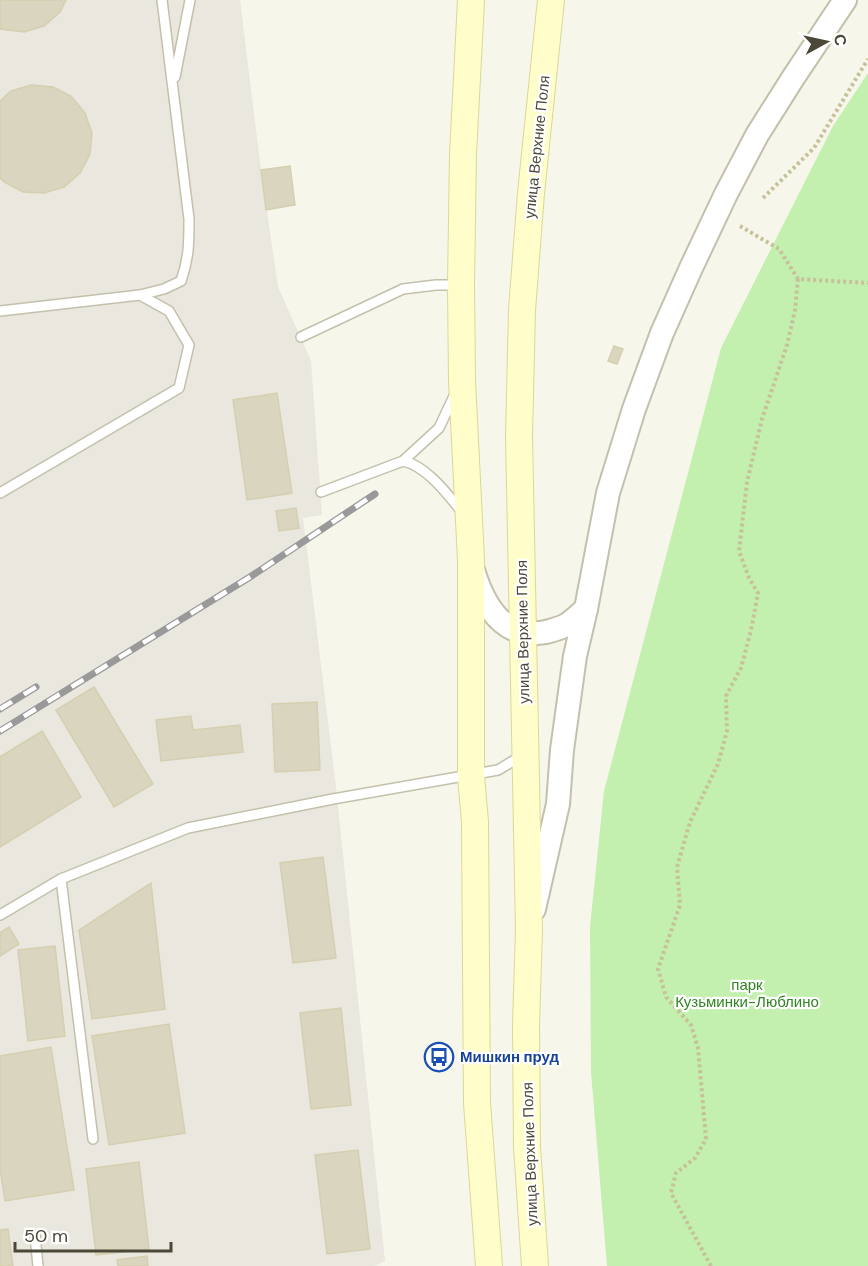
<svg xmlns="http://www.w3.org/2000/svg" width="868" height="1266" font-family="'DM Sans',sans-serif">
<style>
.industrial{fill:#e9e7de}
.green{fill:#c3efaf}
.building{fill:#dad5be;stroke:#d5cfb0;stroke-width:1.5}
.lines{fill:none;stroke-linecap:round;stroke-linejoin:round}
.service-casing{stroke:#c3c1ab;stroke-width:12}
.tertiary-casing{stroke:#c3c1ab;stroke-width:26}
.secondary-casing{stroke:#dbd895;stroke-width:28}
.path{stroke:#c7c19a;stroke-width:4;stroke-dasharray:3 3;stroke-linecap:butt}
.service{stroke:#fff;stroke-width:9}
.tertiary{stroke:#fff;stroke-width:22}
.secondary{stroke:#fffecb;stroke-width:26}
.rail-casing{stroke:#999;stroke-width:7}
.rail{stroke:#fff;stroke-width:4.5;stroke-dasharray:14;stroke-linecap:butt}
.labels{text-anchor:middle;stroke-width:4.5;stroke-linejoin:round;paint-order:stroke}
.street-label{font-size:15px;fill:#4c4837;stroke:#fff}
.park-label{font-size:15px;fill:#308522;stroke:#fff}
.transit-label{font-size:15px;font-weight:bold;fill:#164399;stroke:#fff;text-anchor:start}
</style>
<rect width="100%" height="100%" fill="#f6f6ea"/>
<path class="industrial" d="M0,0H240L261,170L278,287L311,361L322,515L303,518L336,787L385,1261L375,1266H0Z"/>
<path class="green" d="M868,73V1266H607L591,1072L590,927L604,791L721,348L833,126Z"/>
<g class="building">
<path d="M0,0H66L60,12L44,26L24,32L0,29Z"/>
<path d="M31,85L53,87L71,96L85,113L92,133L90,154L80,173L64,187L44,193L23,192L4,182L0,178V101L11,91Z"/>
<path d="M290,166L295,205L266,210L261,170Z"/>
<path d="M614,346L623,349L617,364L608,361Z"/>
<path d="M277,393L292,493L247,500L233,400Z"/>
<path d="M296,508L299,528L279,531L276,511Z"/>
<path d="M94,687L153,784L114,807L56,710Z"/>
<path d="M317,702L320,770L275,772L272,704Z"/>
<path d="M191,716L193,730L240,725L243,752L161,761L156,720Z"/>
<path d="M42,731L81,797L0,847V757Z"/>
<path d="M323,857L336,958L293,963L280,863Z"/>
<path d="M151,883L165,1009L92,1019L79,930Z"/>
<path d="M9,927L19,944L0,956V933Z"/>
<path d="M55,946L65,1036L28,1041L18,950Z"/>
<path d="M341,1008L351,1105L311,1109L300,1013Z"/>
<path d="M169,1024L185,1133L109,1145L92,1036Z"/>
<path d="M51,1047L74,1190L5,1201L0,1169V1056Z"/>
<path d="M358,1150L370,1249L327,1254L315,1155Z"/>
<path d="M139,1162L149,1249L96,1255L86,1169Z"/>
<path d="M8,1229L13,1266H0V1230Z"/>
<path d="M147,1256L148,1266H118L117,1260Z"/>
</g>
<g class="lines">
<g class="service-casing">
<g id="service">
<path d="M175,77L190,0"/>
<path d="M0,311L140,295L164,289L181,281C189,258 189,243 189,219L162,0"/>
<path d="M301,337L403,289L436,285H458"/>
<path d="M403,461C427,466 448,495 463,513"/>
<path d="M321,492L403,461L439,428L455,394"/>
<path d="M0,493L179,388L189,345L169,311L140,295"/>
<path d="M61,879L93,1139"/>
<path d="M0,915L61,879L188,828L333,799L498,770L523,755"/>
<path d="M35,1236L38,1266"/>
</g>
</g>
<g class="tertiary-casing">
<g id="tertiary">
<path d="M473,570C484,606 503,640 546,632C553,630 562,628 568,624C574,620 580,614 586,609"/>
<path d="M534,909L558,804L562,750L575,656L586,609L608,493L634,409L662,333L691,268L726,194L757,135L793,78L845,0"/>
</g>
</g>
<g class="secondary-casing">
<g id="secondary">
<path d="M471,0L463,154L461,285L462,381L471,560V776L475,822L477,1103L489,1266"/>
<path d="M535,1266L527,1147L526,1026L529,929L519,436L522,310L531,193L551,0"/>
</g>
</g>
<g class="path">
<path d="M763,198L814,148L868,59"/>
<path d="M740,226L779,249L798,279L868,283"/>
<path d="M711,1266L671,1193L676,1173L695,1158L706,1139L698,1048L691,1025L666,997L658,969L680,905L677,867L690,822L718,764L727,731L726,696L741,668L751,630L758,593L749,578L739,551L747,482L762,419L787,345L795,310L798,279"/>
</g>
<use href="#service" class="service"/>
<use href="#tertiary" class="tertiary"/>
<use href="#secondary" class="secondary"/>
<g class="rail-casing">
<g id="rail">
<path d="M0,709L36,687"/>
<path d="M0,731L250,577L375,494"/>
</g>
</g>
<use href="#rail" class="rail"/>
</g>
<defs>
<g id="bus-ring" transform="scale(1.5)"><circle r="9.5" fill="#fff" stroke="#1a4fb4" stroke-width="1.5"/><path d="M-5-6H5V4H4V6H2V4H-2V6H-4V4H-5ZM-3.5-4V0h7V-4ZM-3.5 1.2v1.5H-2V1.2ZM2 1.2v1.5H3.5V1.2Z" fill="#1a4fb4"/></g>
</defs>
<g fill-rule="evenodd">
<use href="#bus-ring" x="439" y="1057"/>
</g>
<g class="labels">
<g class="street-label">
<text transform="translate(537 147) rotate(-84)" y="5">улица Верхние Поля</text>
<text transform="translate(523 632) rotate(-91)" y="5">улица Верхние Поля</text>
<text transform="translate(530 1154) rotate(-92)" y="5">улица Верхние Поля</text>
</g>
<g class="park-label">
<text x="747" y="990">парк<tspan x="747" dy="17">Кузьминки-Люблино</tspan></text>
</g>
<g class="transit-label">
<text x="460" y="1062">Мишкин пруд</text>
</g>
</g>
<g transform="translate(826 42) rotate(82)" stroke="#ffffff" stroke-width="4.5" paint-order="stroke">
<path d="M0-4.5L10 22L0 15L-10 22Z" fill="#4c4837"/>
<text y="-9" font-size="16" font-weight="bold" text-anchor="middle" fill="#4c4837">С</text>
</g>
<path d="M15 1242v9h156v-9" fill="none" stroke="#4c4837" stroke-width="3"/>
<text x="24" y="1242" font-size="18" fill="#4c4837" stroke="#ffffff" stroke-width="4.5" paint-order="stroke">50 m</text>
</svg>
